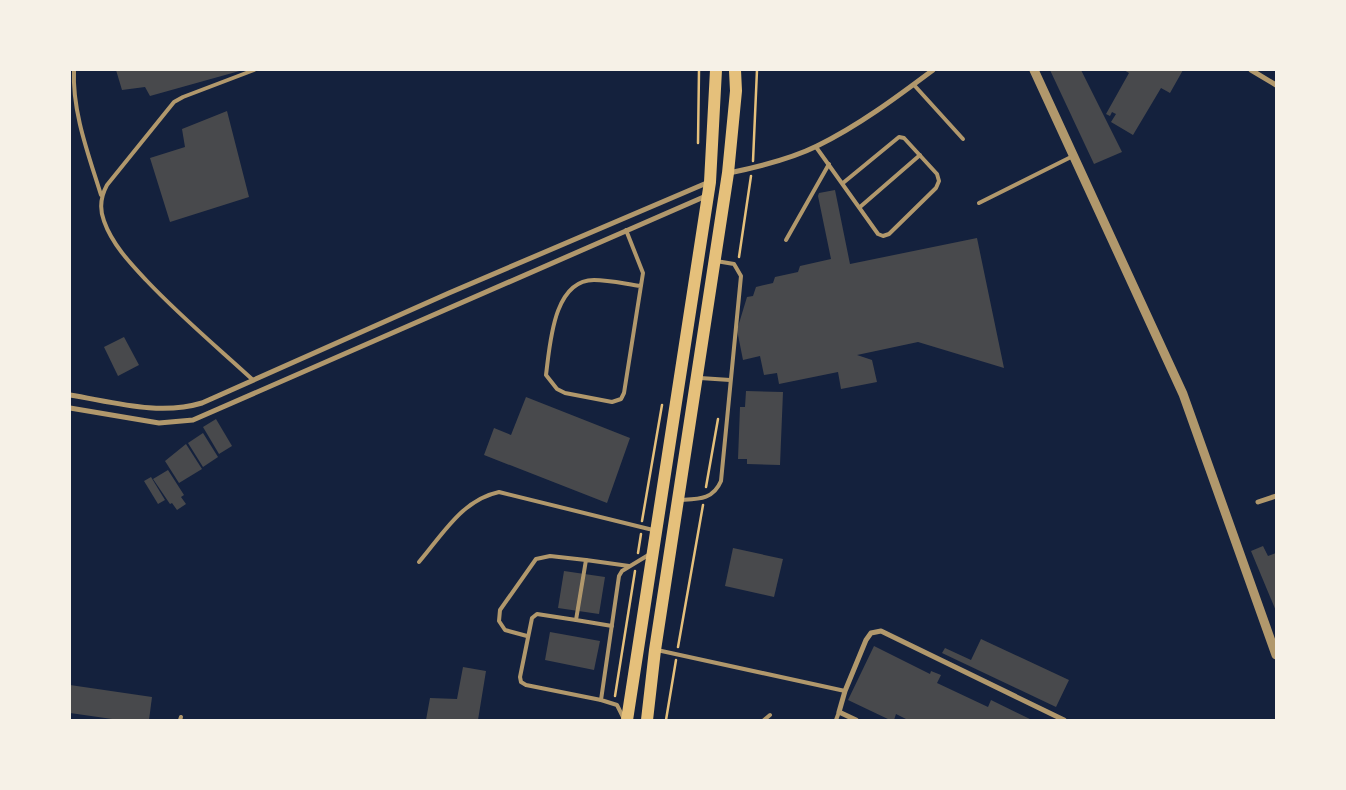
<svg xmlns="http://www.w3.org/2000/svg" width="1346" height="790" font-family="Rubik,sans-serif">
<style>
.building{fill:#48494c}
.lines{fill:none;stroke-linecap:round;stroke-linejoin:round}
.path{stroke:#e5c07b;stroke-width:2.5}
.service{stroke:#b1986c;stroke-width:4}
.minor{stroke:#b1986c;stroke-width:5}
.tertiary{stroke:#b1986c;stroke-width:9}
.trunk{stroke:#e5c07b;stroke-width:12}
</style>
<rect width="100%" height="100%" fill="#14213d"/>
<g class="building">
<path d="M116,70H243L150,96L145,87L122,90Z"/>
<path d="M1050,70H1081L1122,152L1094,164Z"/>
<path d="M1124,70H1183L1170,93L1161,88L1133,135L1111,122L1116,114L1112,112L1110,116L1106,114L1129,73Z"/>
<path d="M227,111L249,197L170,222L150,158L185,147L182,129Z"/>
<path d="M835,190L850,264L977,238L1004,368L918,342L857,355L872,360L877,382L841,389L838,372L779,384L777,373L764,375L760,356L743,360L737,330L747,297L753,296L756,287L773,283L775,277L798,272L800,266L831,259L818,196L819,193Z"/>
<path d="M124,337L139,365L118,376L104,347Z"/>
<path d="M746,391L783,392L780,465L747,464V459H738L740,407H745Z"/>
<path d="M526,397L630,438L607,503L484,455L494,428L511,435Z"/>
<path d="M216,419L232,446L219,454L203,427Z"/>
<path d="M203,433L218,457L203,467L188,443Z"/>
<path d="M186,444L202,469L179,483L165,461Z"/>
<path d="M168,470L184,495L181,497L186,504L177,510L172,503L170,504L153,479Z"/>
<path d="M151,477L165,500L158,504L144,481Z"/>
<path d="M1263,546L1268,556L1276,553V611L1251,551Z"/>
<path d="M733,548L783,559L774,597L725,586Z"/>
<path d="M564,571L605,577L599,614L558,608Z"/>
<path d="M550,632L600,641L594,670L545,660Z"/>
<path d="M981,639L1069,680L1056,707L942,653L945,648L971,660Z"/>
<path d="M874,646L930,674L931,671L941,675L937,683L988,707L991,700L1032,720H908L896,714L894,720H890L848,700Z"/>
<path d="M463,667L486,671L478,720H426L430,698L457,699Z"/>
<path d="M70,685L152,697L149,720H119L70,713Z"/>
</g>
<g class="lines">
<g class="path">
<path d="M698,143L699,70"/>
<path d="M753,161L757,70"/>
<path d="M739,257L751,176"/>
<path d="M706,487L718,419"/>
<path d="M642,521L662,405"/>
<path d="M638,553L641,534"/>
<path d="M678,647L703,505"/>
<path d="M615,696L635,571"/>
<path d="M666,720L676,660"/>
</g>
<g class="service">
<path d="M74,70C72,112 89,156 101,195"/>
<path d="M914,85L963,139"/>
<path d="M816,147L878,234L883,236L889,234L936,188L939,181L937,174L904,138L899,137L843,183"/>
<path d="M979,203L1073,156"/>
<path d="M860,207L920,155"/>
<path d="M626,230L643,273L624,393L621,399L612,402L565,393L557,389L546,375C550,345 553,280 594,280C609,280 626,284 641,286"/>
<path d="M786,240L829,164"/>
<path d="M700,378L730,380"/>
<path d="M253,380C217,347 180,316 146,280C130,263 112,244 104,221C99,208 101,196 107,185L174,102L183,97L254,70"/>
<path d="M680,500C698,499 713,500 721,481L741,276L734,264L716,261"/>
<path d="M419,562C443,534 462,500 499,492L653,530"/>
<path d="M576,620L537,614L532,618L520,677L521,682L526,685L601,700"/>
<path d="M612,626L576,620L586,560L629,566"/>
<path d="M527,636L505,630L499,621L500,610L536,559L550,556L586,560"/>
<path d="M657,650L845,691"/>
<path d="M623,717L617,705L601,700L619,576L622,571L650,554"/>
<path d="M180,720L181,717"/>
<path d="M764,720L770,715"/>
<path d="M836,720L839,712"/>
</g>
<g class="minor">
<path d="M1251,70L1276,85"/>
<path d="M729,173C758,167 791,159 817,146C858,126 897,97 933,70"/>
<path d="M70,395C113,402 159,416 202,403L449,293L709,182"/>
<path d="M70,408L159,423L193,420L706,196"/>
<path d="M1258,502L1276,496"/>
<path d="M856,720L839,712L845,691L866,640L871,633L881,631L1064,720"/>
</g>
<path class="tertiary" d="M1034,70L1183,394L1276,655"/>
<g class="trunk">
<path d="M627,720L710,182L716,70"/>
<path d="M647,720L655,650L728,173L736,91L735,70"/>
</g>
</g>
<rect width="1346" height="790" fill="none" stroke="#f6f1e7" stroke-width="142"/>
</svg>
